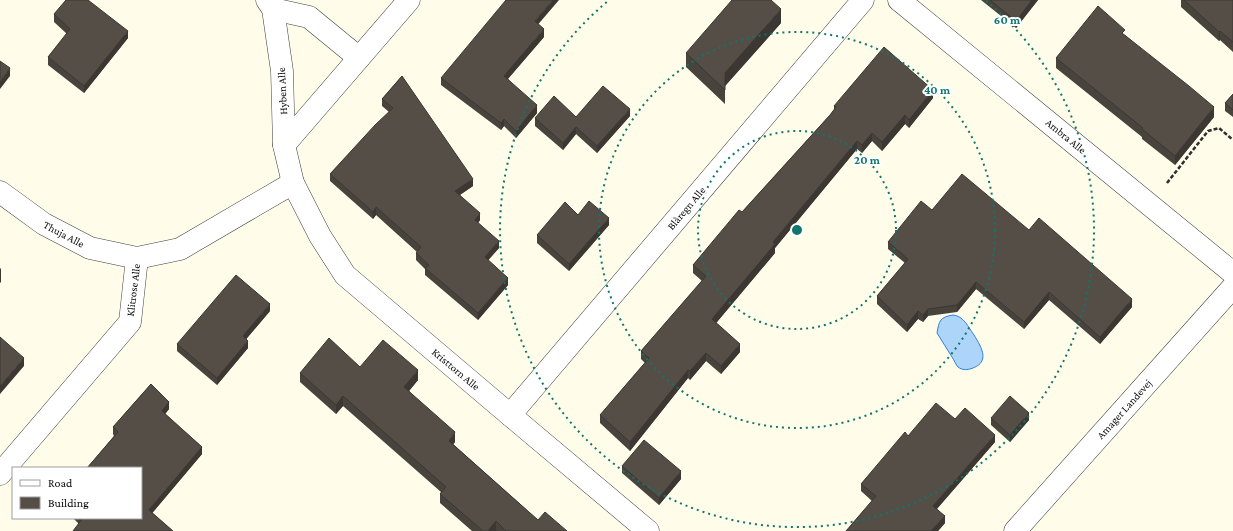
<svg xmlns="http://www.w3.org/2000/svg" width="1233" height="531" font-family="'Crimson Pro',serif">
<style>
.water{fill:#acd5f9;stroke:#3082d3}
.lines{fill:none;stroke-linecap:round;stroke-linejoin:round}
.minor-casing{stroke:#3f3f3f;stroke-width:23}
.tertiary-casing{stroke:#3f3f3f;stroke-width:23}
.path{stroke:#2e2e2e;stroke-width:2.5;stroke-dasharray:4 2;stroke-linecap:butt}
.minor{stroke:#fff;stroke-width:22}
.tertiary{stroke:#fff;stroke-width:22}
.wall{fill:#49433d}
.shaded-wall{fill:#3c3732}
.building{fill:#554e47;stroke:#3c3732}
.ring{fill:none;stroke:#0f766e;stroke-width:2;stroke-dasharray:2 4}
.labels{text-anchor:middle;stroke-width:4;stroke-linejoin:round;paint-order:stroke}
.street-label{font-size:11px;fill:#0c0c0c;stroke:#fff}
.centre{fill:#0f766e;stroke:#fff;stroke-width:2}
.ring-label{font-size:12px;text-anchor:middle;font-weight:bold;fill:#0f766e;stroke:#fff;stroke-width:4;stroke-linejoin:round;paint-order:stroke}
</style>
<rect width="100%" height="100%" fill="#fffdea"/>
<path class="water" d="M953,315C964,316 968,327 974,335C982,348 991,363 970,369C966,370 962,370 958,367C956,365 954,360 952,357C947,349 942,341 937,333C939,321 940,317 953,315Z"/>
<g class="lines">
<g class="minor-casing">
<g id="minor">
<path d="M267,0L273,9L282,71L284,145L293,183L320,236L345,275L510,415L648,531"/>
<path d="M899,0L1233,273"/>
<path d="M273,9L309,17L359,58"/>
<path d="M284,145L409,0"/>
<path d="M0,192L44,224L90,248L137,258L180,249L293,183"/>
<path d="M510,415L863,0"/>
<path d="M0,474L130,322L137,258"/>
</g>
</g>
<g class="tertiary-casing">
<path id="tertiary" d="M1015,531L1233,287"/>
</g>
<path class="path" d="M1167,183L1208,131L1219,128L1233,140"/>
<use href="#minor" class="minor"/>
<use href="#tertiary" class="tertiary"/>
</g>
<g class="wall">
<path d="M981,0H1038L1016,28Z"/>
<path d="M1181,0H1233V52L1220,40L1219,41L1181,7Z"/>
<path d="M54,14L128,38L84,93L48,65V57L67,34L54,22Z"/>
<path d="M781,23L725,86V104L686,67V53Z"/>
<path d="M1125,35L1214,117L1175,165L1142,139V137L1056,68V58Z"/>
<path d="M544,37L508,79L537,113L516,138L504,126L501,130L441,85V78Z"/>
<path d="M402,76L473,186L460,195L480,220L478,223L499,248L488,260L508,285L478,320L425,275V269L416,260V253L417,252L376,215L373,219L330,181V174L389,112L382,106V99Z"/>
<path d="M1233,94V117L1225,111V103Z"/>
<path d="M933,98L909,128L905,124L882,151L872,141L862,153L857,149L775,248V253L716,323L740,352L721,374L706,361L690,380L688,378L630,451L600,423V415L645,363L641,359V351L702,281L693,273V265L742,212L830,115L834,110V106Z"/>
<path d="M630,116L597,153L576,134L563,150L535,126V118L576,117Z"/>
<path d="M932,210L1029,230L1132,307L1100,344L1049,300L1024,329L976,289L957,312L928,316L923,322L918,319L907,332L877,304V296L905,263L888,249V242Z"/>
<path d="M578,215L609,225L569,271L537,243V235Z"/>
<path d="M270,311L246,339L248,348L217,385L177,351V344Z"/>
<path d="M360,367L418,380L409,391L455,442L453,444L538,520L567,531H472L440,503V494L441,492L343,406L336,414L300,382V373Z"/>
<path d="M151,384L169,402V409L165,414L202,447V454L152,513L173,531H73L79,524L73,518H141V468H87L114,436L113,434V427Z"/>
<path d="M991,418L1029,420L1010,442L991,425Z"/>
<path d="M955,419L995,442L937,509L945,523L938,531H846L872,501L861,491V484L908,436Z"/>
<path d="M622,466L681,479L659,505L622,473Z"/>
</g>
<g class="shaded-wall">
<path d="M553,0H559L535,28V21Z"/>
<path d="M1032,0H1038L1016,28V21Z"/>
<path d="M781,9V23L725,86V73Z"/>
<path d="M544,29V37L504,83V76Z"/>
<path d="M128,31V38L84,93V86Z"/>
<path d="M1220,31V40L1219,41V32Z"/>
<path d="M10,68V76L0,89V82Z"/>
<path d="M933,90V98L909,128V120Z"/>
<path d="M537,105V113L516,138V131Z"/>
<path d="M1214,107V117L1175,165V156Z"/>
<path d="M630,109V116L597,153V146Z"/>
<path d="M905,115V124L882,151V142Z"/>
<path d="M504,119V126L501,130V123Z"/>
<path d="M576,127V134L563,150V143Z"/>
<path d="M872,133V141L862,153V145Z"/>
<path d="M857,141V149L775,248V253L712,328V319L773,242Z"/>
<path d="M473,179V186L455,198V191Z"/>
<path d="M376,207V215L373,219V212Z"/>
<path d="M480,213V220L475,227V220Z"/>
<path d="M609,218V225L569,271V264Z"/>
<path d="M499,241V248L485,264V257Z"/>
<path d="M1,268V282L0,283V269Z"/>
<path d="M508,278V285L478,320V313Z"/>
<path d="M976,282V289L957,312V305Z"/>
<path d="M1049,292V300L1024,329V322Z"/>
<path d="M1132,299V307L1100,344V337Z"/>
<path d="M270,304V311L243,343V336Z"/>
<path d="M928,309V316L923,322V315Z"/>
<path d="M918,311V319L907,332V325Z"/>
<path d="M248,341V348L217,385V378Z"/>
<path d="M740,344V352L721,374V366Z"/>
<path d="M706,353V361L690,380V371Z"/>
<path d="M24,358V366L0,394V386Z"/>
<path d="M418,370V380L404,397V387Z"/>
<path d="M688,370V378L630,451V442Z"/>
<path d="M343,396V406L336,414V405Z"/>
<path d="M169,402V409L162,418V411Z"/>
<path d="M1029,413V420L1010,442V435Z"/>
<path d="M455,432V442L449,450V441Z"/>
<path d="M995,435V442L933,513V506Z"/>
<path d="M202,447V454L149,517V510Z"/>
<path d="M681,471V479L659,505V498Z"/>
<path d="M945,516V523L938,531H931Z"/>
<path d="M496,521V531H488Z"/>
</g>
<g class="building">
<path d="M66,0H88L128,31L84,86L48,57L70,29L54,14Z"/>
<path d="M506,0H553L535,21L544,29L504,76L537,105L516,131L504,119L501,123L441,78Z"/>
<path d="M732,0H771L781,9L725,73V90L686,53Z"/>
<path d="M990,0H1032L1016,21Z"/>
<path d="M1184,0H1233V42L1220,31L1219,32Z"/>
<path d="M1098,6L1125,30L1122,33L1189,86L1214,107L1175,156L1142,129L1143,128L1056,58Z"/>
<path d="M884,47L933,90L909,120L905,115L882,142L872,133L862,145L857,141L773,242L775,244L712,319L740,344L721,366L706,353L690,371L688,370L630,442L600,415L649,358L641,351L706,276L693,265L739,210L742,212L830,115L836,107L834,106Z"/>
<path d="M0,61L10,68L0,82Z"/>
<path d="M402,76L473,179L455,191L480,213L475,220L499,241L485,257L508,278L478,313L425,268L429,265L416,253L421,247L376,207L373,212L330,174L375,125L393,108L382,99Z"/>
<path d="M603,86L630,109L597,146L576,127L563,143L535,118L554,96L576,117Z"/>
<path d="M1233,94V110L1225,103Z"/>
<path d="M962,174L1029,230L1039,218L1132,299L1100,337L1049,292L1024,322L976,282L957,305L928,309L923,315L918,311L907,325L877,296L908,259L888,242L921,201L932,210Z"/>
<path d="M589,201L609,218L569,264L537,235L565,202L578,215Z"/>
<path d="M236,275L270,304L243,336L248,341L217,378L177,344Z"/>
<path d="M0,337L24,358L0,386Z"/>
<path d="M329,338L360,367L383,340L418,370L404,387L455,432L449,441L538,520L545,512L567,531H506L496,521L488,531H483L440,494L446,487L343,396L336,405L300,373Z"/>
<path d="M151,384L169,402L162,411L202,447L149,510L173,531H73L82,519L81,518H141V468H87L118,432L113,427Z"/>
<path d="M1010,396L1029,413L1010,435L991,418Z"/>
<path d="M936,403L955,419L965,408L995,435L933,506L945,516L931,531H846L876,496L861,484L905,432L908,436Z"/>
<path d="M644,440L681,471L659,498L622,466Z"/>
</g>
<g class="ring">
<circle cx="797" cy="230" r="99"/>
<circle cx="797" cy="230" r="198"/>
<path d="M986 1A297 297 0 1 1 608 1"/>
</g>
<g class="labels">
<g class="street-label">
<text transform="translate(282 91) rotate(-93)" y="4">Hyben Alle</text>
<text transform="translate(1066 136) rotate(39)" y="4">Ambra Alle</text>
<text transform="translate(686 208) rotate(-50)" y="4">Blåregn Alle</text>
<text transform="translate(64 234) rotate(28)" y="4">Thuja Alle</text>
<text transform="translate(133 290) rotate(-83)" y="4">Klitrose Alle</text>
<text transform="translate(456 369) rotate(40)" y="4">Kristtorn Alle</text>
<text transform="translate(1124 409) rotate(-48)" y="4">Amager Landevej</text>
</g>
</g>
<circle cx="797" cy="230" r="6" class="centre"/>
<g class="ring-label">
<text x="1007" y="24">60 m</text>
<text x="937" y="94">40 m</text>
<text x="867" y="164">20 m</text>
</g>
<rect x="12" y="467" width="130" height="52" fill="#ffffff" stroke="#9e9e9e"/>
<rect x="20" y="480" width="20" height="6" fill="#ffffff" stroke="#9e9e9e"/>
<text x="48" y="487" font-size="12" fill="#0c0c0c">Road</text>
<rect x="20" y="497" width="20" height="12" fill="#554e47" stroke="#9e9e9e"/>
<text x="48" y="507" font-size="12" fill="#0c0c0c">Building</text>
</svg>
